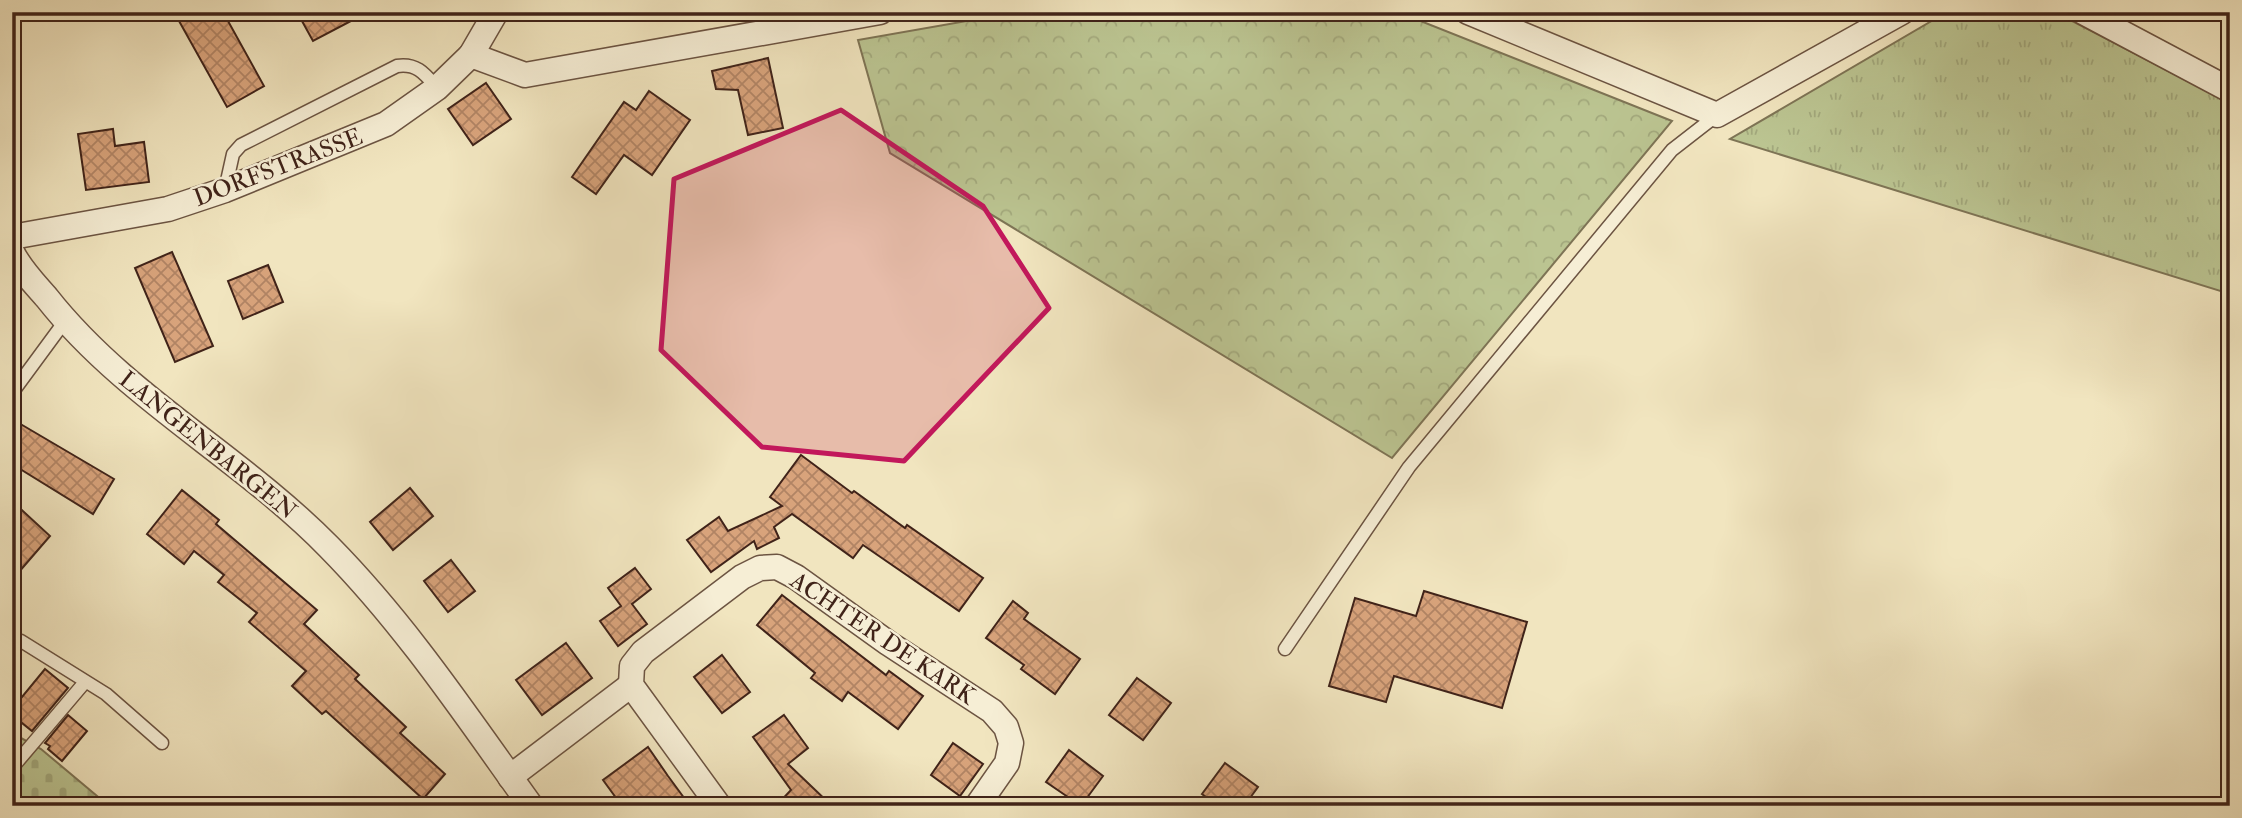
<svg xmlns="http://www.w3.org/2000/svg" width="2242" height="818" font-family="'IM FELL Double Pica',serif">
<style>
.grass{fill:url(#grass-tufts);stroke:#7e7455;stroke-width:2}
.forest{fill:url(#forest-crowns);stroke:#7e7455;stroke-width:2}
.cemetery{fill:url(#cemetery-stones);stroke:#7e7455;stroke-width:2}
.building{fill:url(#building-cross-hatch);stroke:#402319;stroke-width:2}
.lines{fill:none;stroke-linecap:round;stroke-linejoin:round}
.service-casing{stroke:#6c5442;stroke-width:15}
.minor-casing{stroke:#6c5442;stroke-width:27}
.service{stroke:#f6eed5;stroke-width:12}
.minor{stroke:#f6eed5;stroke-width:24}
.marked{fill:#c2185b;fill-opacity:0.2;stroke:#c2185b;stroke-width:5;stroke-linejoin:round}
.labels{text-anchor:middle;stroke-width:5;stroke-linejoin:round;paint-order:stroke}
.street-label{font-size:24px;fill:#402319;stroke:#f6eed5}
</style>
<defs>
<pattern id="grass-tufts" width="24" height="20" patternUnits="userSpaceOnUse" patternTransform="scale(1.75)"><rect width="24" height="20" fill="#bbc491"/><path d="M3 7l-1-3M5 7V3M7 7l1-3M15 17l-1-3M17 17v-4M19 17l1-3" fill="none" stroke="#a2a87c"/></pattern>
<pattern id="forest-crowns" width="20" height="18" patternUnits="userSpaceOnUse" patternTransform="scale(1.75)"><rect width="20" height="18" fill="#bbc491"/><path d="M2 6a3 3 0 1 1 6 0M12 15a3 3 0 1 1 6 0" fill="none" stroke="#a2a87c"/></pattern>
<pattern id="cemetery-stones" width="16" height="16" patternUnits="userSpaceOnUse" patternTransform="scale(1.75)"><rect width="16" height="16" fill="#bbc491"/><path d="M2 7V4a2 2 0 0 1 4 0v3zM10 15v-3a2 2 0 0 1 4 0v3z" fill="#a2a87c"/></pattern>
<pattern id="building-cross-hatch" width="8" height="8" patternUnits="userSpaceOnUse" patternTransform="scale(1.75)"><rect width="8" height="8" fill="#d8a37b"/><path d="M0 0l8 8M0 8l8-8" fill="none" stroke="#b18464"/></pattern>
</defs>
<rect width="100%" height="100%" fill="#f1e5bf"/>
<filter id="stains"><feTurbulence type="fractalNoise" baseFrequency=".00286" numOctaves="4"/><feColorMatrix values="0 0 0 0 .2 0 0 0 0 .09 0 0 0 0 .02 0 0 0 .5 -.17"/></filter>
<radialGradient id="worn" r=".72"><stop offset=".6" stop-color="#630" stop-opacity="0"/><stop offset="1" stop-color="#630" stop-opacity=".3"/></radialGradient>
<path class="grass" d="M1947,12H2055L2230,103V294L1730,139Z"/>
<path class="forest" d="M1018,12H1398L1672,121L1392,458L890,153L858,40Z"/>
<path class="cemetery" d="M12,733L41,749L109,806H12Z"/>
<g class="building">
<path d="M174,12H223L264,86L227,107Z"/>
<path d="M297,12H368L313,41Z"/>
<path d="M768,58L783,128L748,135L738,90L716,89L712,71Z"/>
<path d="M486,83L511,119L473,145L448,109Z"/>
<path d="M649,91L690,120L652,175L624,155L596,194L572,177L624,102L636,110Z"/>
<path d="M113,129L115,146L144,142L149,182L86,190L78,134Z"/>
<path d="M172,252L213,346L175,362L135,268Z"/>
<path d="M268,265L283,302L243,319L228,281Z"/>
<path d="M12,419L114,479L93,514L12,464Z"/>
<path d="M801,455L852,493L854,491L905,528L907,525L983,578L959,611L863,545L853,558L792,514L774,527L779,538L757,549L754,541L711,572L687,540L719,517L728,531L782,506L770,497Z"/>
<path d="M410,488L433,516L393,550L370,522Z"/>
<path d="M182,490L219,520L216,524L317,610L304,624L359,675L355,679L406,727L400,733L445,774L423,799L326,711L322,714L292,686L306,671L249,622L257,613L218,582L224,575L194,551L184,564L147,534Z"/>
<path d="M12,501L50,536L12,580Z"/>
<path d="M451,560L475,591L448,612L424,581Z"/>
<path d="M635,568L651,589L632,604L647,624L618,646L600,621L621,606L608,588Z"/>
<path d="M1424,591L1527,622L1502,708L1394,676L1386,702L1329,686L1355,598L1416,616Z"/>
<path d="M782,595L886,675L889,671L923,696L898,729L848,692L842,701L811,678L815,673L757,625Z"/>
<path d="M1013,601L1028,613L1024,619L1080,659L1055,694L1021,669L1024,665L986,638Z"/>
<path d="M566,643L592,678L542,715L516,680Z"/>
<path d="M722,655L750,692L722,713L694,677Z"/>
<path d="M45,669L68,688L32,731L12,715V709Z"/>
<path d="M1137,678L1171,703L1143,740L1109,715Z"/>
<path d="M68,715L87,731L62,761L48,749L50,746L45,743Z"/>
<path d="M784,715L808,748L788,764L832,806H776L791,790L753,737Z"/>
<path d="M953,743L983,764L960,796L931,775Z"/>
<path d="M648,747L668,776L690,806H622L603,780Z"/>
<path d="M1069,750L1103,776L1081,806L1046,782Z"/>
<path d="M1225,763L1258,787L1244,806H1218L1202,794Z"/>
</g>
<g class="lines">
<g class="service-casing">
<g id="service">
<path d="M225,190L233,154L241,145L397,66C417,63 425,74 437,88"/>
<path d="M12,393L65,321"/>
<path d="M21,641L106,694L162,743"/>
<path d="M1285,649L1409,467L1672,150L1717,115"/>
<path d="M12,768L85,682"/>
</g>
</g>
<g class="minor-casing">
<g id="minor">
<path d="M1468,12L1717,115L1902,12"/>
<path d="M2083,12L2230,90"/>
<path d="M471,55L525,75L880,12"/>
<path d="M12,237L168,209L225,190L386,124L437,88L471,55L496,12"/>
<path d="M12,252C20,269 35,284 47,298C125,397 241,457 329,547C406,625 467,717 531,806"/>
<path d="M510,777L631,685"/>
<path d="M719,806L631,685L632,666L643,652L742,577L760,568L777,567L796,577L888,643L992,711L1006,727L1011,743L1007,763L977,806"/>
</g>
</g>
<use href="#service" class="service"/>
<use href="#minor" class="minor"/>
</g>
<path class="marked" d="M841,110L983,206L1049,308L904,461L762,447L661,350L674,179Z"/>
<g class="labels">
<g class="street-label">
<text transform="translate(278 167) rotate(-21)" y="8">DORFSTRASSE</text>
<text transform="translate(208 445) rotate(39)" y="8">LANGENBARGEN</text>
<text transform="translate(883 638) rotate(34)" y="8">ACHTER DE KARK</text>
</g>
</g>
<rect width="2242" height="818" fill="none" stroke="#f1e5bf" stroke-width="42"/>
<rect x="14" y="14" width="2214" height="790" fill="none" stroke="#402319" stroke-width="3.5"/>
<rect x="21" y="21" width="2200" height="776" fill="none" stroke="#402319" stroke-width="2"/>
<rect width="100%" height="100%" filter="url(#stains)"/>
<rect width="100%" height="100%" fill="url(#worn)"/>
</svg>
